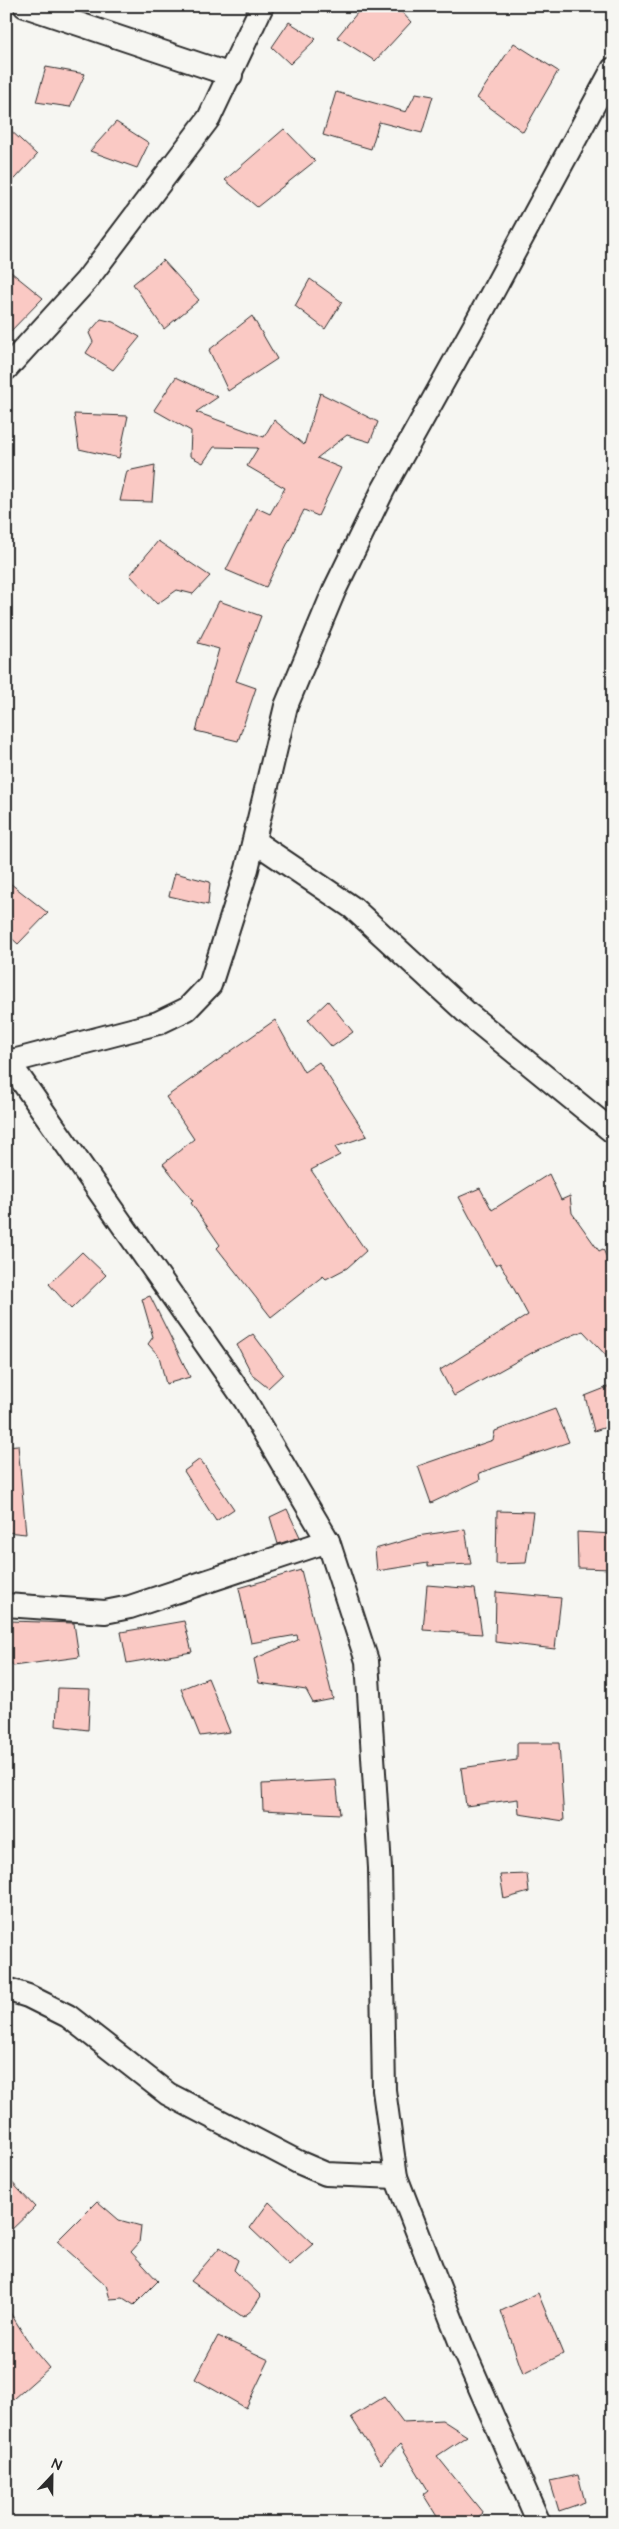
<svg xmlns="http://www.w3.org/2000/svg" width="619" height="2529" font-family="'Architects Daughter',sans-serif">
<style>
.building{fill:#fac9c4;stroke:#2b2b2b}
.lines{fill:none;stroke-linecap:round;stroke-linejoin:round}
.minor-casing{stroke:#2b2b2b;stroke-width:26}
.minor{stroke:#f6f6f2;stroke-width:22}
</style>
<rect width="100%" height="100%" fill="#f6f6f2"/>
<filter id="ink" filterUnits="userSpaceOnUse"><feTurbulence type="fractalNoise" baseFrequency=".02" numOctaves="2"/><feDisplacementMap in="SourceGraphic" scale="10" xChannelSelector="R" yChannelSelector="G"/><feConvolveMatrix kernelMatrix="1 2 1 2 8 2 1 2 1" color-interpolation-filters="sRGB"/></filter>
<g filter="url(#ink)">
<g class="building">
<path d="M363,6H396L411,22L375,61L337,37Z"/>
<path d="M289,22L316,39L290,64L272,47Z"/>
<path d="M514,43L558,71L523,132L477,98Z"/>
<path d="M46,67L85,74L70,107L36,102Z"/>
<path d="M336,92L406,112L416,93L433,96L422,133L379,122L371,149L323,135Z"/>
<path d="M116,122L149,143L137,168L90,151Z"/>
<path d="M6,126L37,155L6,189Z"/>
<path d="M284,129L315,161L257,207L225,180Z"/>
<path d="M163,260L199,300L164,329L133,284Z"/>
<path d="M6,268L43,298L6,336Z"/>
<path d="M310,279L342,302L325,329L295,306Z"/>
<path d="M252,316L277,359L228,391L209,350Z"/>
<path d="M101,319L113,322L140,337L113,370L86,353L93,342L89,333Z"/>
<path d="M176,377L218,397L196,412L264,437L274,420L304,445L320,393L378,422L370,442L347,435L317,458L341,468L318,516L304,510L266,587L226,570L257,508L270,514L285,488L247,466L258,448L214,447L203,463L190,456L191,431L154,410Z"/>
<path d="M74,414L128,416L119,458L79,449Z"/>
<path d="M155,465L152,502L120,501L127,471Z"/>
<path d="M158,541L210,576L193,594L177,590L157,604L130,575Z"/>
<path d="M219,601L261,616L236,681L256,688L238,741L196,731L219,649L198,643Z"/>
<path d="M175,873L210,882L208,905L169,896Z"/>
<path d="M6,880L48,913L18,944L6,933Z"/>
<path d="M328,1001L353,1032L332,1047L308,1020Z"/>
<path d="M275,1020L304,1072L319,1062L367,1136L335,1147L340,1155L311,1170L366,1251L347,1268L326,1279L323,1276L271,1317L217,1248L220,1245L191,1203L193,1201L163,1164L194,1139L166,1097Z"/>
<path d="M549,1174L561,1200L570,1196L572,1213L599,1251L603,1249L613,1272V1363L583,1331L537,1350L454,1396L440,1370L528,1315L500,1263L495,1265L459,1197L480,1188L492,1210Z"/>
<path d="M82,1252L106,1275L71,1309L49,1284Z"/>
<path d="M150,1296L178,1352L190,1377L166,1384L159,1356L148,1344L153,1337L142,1299Z"/>
<path d="M253,1334L283,1374L268,1388L253,1376L237,1345Z"/>
<path d="M613,1385V1425L594,1431L585,1396Z"/>
<path d="M555,1409L569,1442L479,1473L480,1480L431,1503L418,1466L493,1440L495,1431Z"/>
<path d="M18,1445L26,1534L6,1532V1446Z"/>
<path d="M200,1459L234,1509L216,1521L184,1471Z"/>
<path d="M287,1509L300,1537L278,1544L270,1517Z"/>
<path d="M497,1511L533,1512L526,1563L496,1564Z"/>
<path d="M465,1529L471,1564L428,1566V1563L377,1571L375,1549L417,1537V1536Z"/>
<path d="M577,1532L613,1534V1569L578,1568Z"/>
<path d="M301,1570L333,1699L313,1703L306,1690L259,1683L254,1659L298,1640L297,1635L251,1643L239,1588Z"/>
<path d="M427,1585L475,1589L482,1634L423,1630Z"/>
<path d="M496,1592L561,1598L555,1649L495,1642Z"/>
<path d="M10,1621L74,1623L79,1657L13,1666L6,1654V1634Z"/>
<path d="M184,1621L192,1652L127,1663L121,1632Z"/>
<path d="M208,1678L230,1732L200,1736L181,1689Z"/>
<path d="M58,1688L90,1689L88,1730L56,1726Z"/>
<path d="M517,1743H559L564,1821L519,1814L518,1799L466,1806L461,1768L517,1760Z"/>
<path d="M336,1780L340,1814L263,1810L262,1784Z"/>
<path d="M527,1874L529,1892L504,1899L500,1875Z"/>
<path d="M6,2176L35,2207L6,2235Z"/>
<path d="M97,2201L119,2220L141,2226L139,2243L131,2252L158,2281L134,2305L123,2298L110,2299L106,2285L57,2241Z"/>
<path d="M269,2202L313,2244L289,2265L250,2228Z"/>
<path d="M220,2247L238,2260L234,2270L261,2296L252,2310L243,2317L191,2281Z"/>
<path d="M538,2293L563,2354L523,2374L501,2311Z"/>
<path d="M6,2306L33,2349L49,2368L6,2406Z"/>
<path d="M218,2336L269,2360L246,2408L195,2379Z"/>
<path d="M384,2397L403,2422L442,2420L467,2436L437,2456L483,2513L471,2523H441L423,2494L428,2490L400,2444L381,2464L351,2417Z"/>
<path d="M578,2475L585,2502L559,2511L550,2481Z"/>
</g>
<g class="lines">
<g class="minor-casing">
<g id="minor">
<path d="M25,6L231,75"/>
<path d="M6,369L86,281L209,118L262,6"/>
<path d="M254,841L353,908L467,1013L613,1132"/>
<path d="M6,1058L245,1400L328,1541L367,1661L380,1868L384,2090L396,2177L463,2349L539,2523"/>
<path d="M9,1062L158,1023L187,1009L210,985L247,869L286,706L334,591L383,490L477,321L613,69"/>
<path d="M6,1605L105,1612L130,1607L328,1541"/>
<path d="M6,1989L28,1996L68,2016L168,2094L298,2162L326,2174L396,2177"/>
</g>
</g>
<use href="#minor" class="minor"/>
</g>
</g>
<rect width="619" height="2529" fill="none" stroke="#f6f6f2" stroke-width="25"/>
<rect x="12" y="12" width="594" height="2504" fill="none" stroke="#2b2b2b" stroke-width="2" filter="url(#ink)"/>
<g transform="translate(52 2476) rotate(22)" stroke="#f6f6f2" stroke-width="4" paint-order="stroke">
<path d="M0-4L9 19L0 12L-9 19Z" fill="#2b2b2b"/>
<text y="-8" font-size="14" font-weight="bold" text-anchor="middle" fill="#2b2b2b">N</text>
</g>
</svg>
